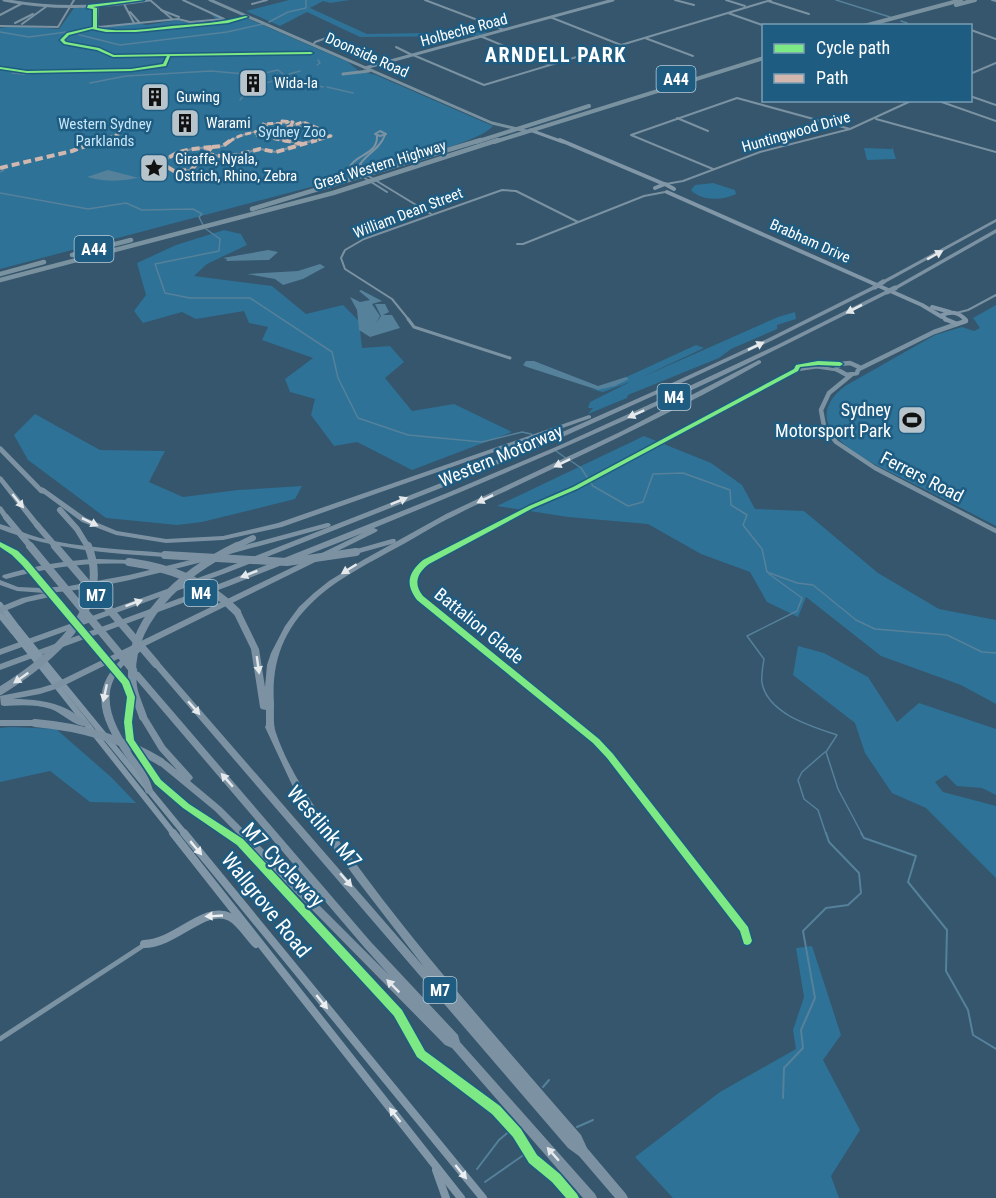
<svg xmlns="http://www.w3.org/2000/svg" width="996" height="1198" font-family="'Roboto Condensed',sans-serif">
<style>
.green{fill:#2e7297}
.water{fill:#55819b}
.lines{fill:none;stroke-linecap:round;stroke-linejoin:round}
.stream-far1{stroke:#55819b;stroke-width:1.5}
.stream{stroke:#55819b;stroke-width:2}
.pedestrian-far1{stroke:#7b92a2;stroke-width:1.5}
.pedestrian{stroke:#7b92a2;stroke-width:2}
.minor-far3{stroke:#7b92a2;stroke-width:2}
.minor-far2{stroke:#7b92a2;stroke-width:3}
.minor-far1{stroke:#7b92a2;stroke-width:4}
.minor{stroke:#7b92a2;stroke-width:5}
.tertiary-far1{stroke:#7b92a2;stroke-width:3}
.tertiary{stroke:#7b92a2;stroke-width:4.5}
.secondary-far4{stroke:#8197a7;stroke-width:3}
.secondary-far3{stroke:#8197a7;stroke-width:4}
.secondary-far2{stroke:#8197a7;stroke-width:4.5}
.secondary-far1{stroke:#8197a7;stroke-width:6}
.secondary{stroke:#8197a7;stroke-width:8}
.primary{stroke:#79919f;stroke-width:3}
.trunk-far1{stroke:#7a92a0;stroke-width:4}
.trunk{stroke:#7a92a0;stroke-width:4.5}
.motorway{fill:#7c92a2;fill-rule:evenodd}
.secondary-bridge{stroke:#8197a7;stroke-width:6}
.motorway-bridge-far2{stroke:#7c92a2;stroke-width:5}
.motorway-bridge-far1{stroke:#7c92a2;stroke-width:6}
.motorway-bridge{stroke:#7c92a2;stroke-width:8}
.quiet-far1{stroke:#d1b7ad;stroke-width:3;stroke-dasharray:6 3;stroke-linecap:butt}
.quiet{stroke:#d1b7ad;stroke-width:4;stroke-dasharray:8 4;stroke-linecap:butt}
.cycleway-casing{stroke:#1e5c82;stroke-width:3}
.cycleway{fill:#7ce984;fill-rule:evenodd}
.oneway{fill:#e5e9ec}
.oneway2{fill:#eceff2}
.labels{text-anchor:middle;stroke-width:5;stroke-linejoin:round;paint-order:stroke}
.far-street-label{font-size:15px;fill:#fff;stroke:#1e5c82}
.far-poi-label{font-size:15px;fill:#fff;stroke:#1e5c82;text-anchor:start}
.far-park-label{font-size:15px;fill:#c7e6f7;stroke:#1e5c82}
.shield{fill:#1e5c82;stroke:#bcceda;stroke-width:1.5}
.shield-label{font-size:16px;font-weight:bold;fill:#fff}
.poi-label{font-size:18px;fill:#fff;stroke:#1e5c82;text-anchor:end}
.street-label{font-size:18px;fill:#fff;stroke:#1e5c82}
.far-district-label{font-size:20px;font-weight:bold;letter-spacing:1.5px;fill:#fff;stroke:#1e5c82}
.near-street-label{font-size:21px;fill:#fff;stroke:#1e5c82}
</style>
<rect width="100%" height="100%" fill="#35566c"/>
<g class="green">
<path d="M289,0H350L330,3L323,1L310,8L367,34L488,32L476,36L360,37L307,12L280,26L246,11Z"/>
<path d="M74,8H94L95,28L137,23L146,25L178,20L185,22L216,19L210,13L223,18L220,20L244,17L348,62L359,71L376,75L493,126C479,143 394,163 369,171L365,169L348,172L353,176L0,269V28L16,26L59,29Z"/>
<path d="M892,146L896,159L867,160L864,148L892,149Z"/>
<path d="M713,183L735,190L736,194C723,201 701,201 691,190L695,185Z"/>
<path d="M224,230L241,234L247,245L207,264L194,276L272,286L306,314L343,305L359,321L362,348L390,346L404,362L385,378L412,411L454,404L512,432L412,470L357,442L334,446L311,415L315,399L290,392L285,379L313,358L262,340L268,327L249,323L244,311L196,319L182,312L143,323L134,311L146,295L137,263L176,245Z"/>
<path d="M996,305V526C969,512 942,498 914,484C882,467 787,431 845,386L935,335L962,327L974,331L980,328L973,318Z"/>
<path d="M795,312L796,319L777,325V329L731,349L719,358L628,395L627,398L588,414L593,408H588L590,402L630,382L603,392L589,389L598,390L696,345L704,348L640,378L778,317Z"/>
<path d="M35,414L100,450L165,451L149,482L183,497L238,490L302,486L295,499L202,522L177,525L106,518L28,460L14,435Z"/>
<path d="M644,436L711,463L742,485L755,509L804,511L878,573L939,609L996,620V704L961,685L881,656L806,597L798,617L767,602L750,572L701,554L648,524L568,517L497,506Z"/>
<path d="M798,646L824,653L868,677L897,722L919,703L996,729V795L982,788L957,786L946,775L935,782L943,792L996,806V878L926,808L892,793L865,753L855,723L793,675Z"/>
<path d="M10,727L56,729L111,777L136,803L90,802L50,771L0,782V728Z"/>
<path d="M812,946L841,1035L823,1060L860,1130L831,1176L839,1198H673L635,1157L720,1092L796,1049L793,1030L804,997L796,948Z"/>
</g>
<g class="water">
<path d="M176,165C146,177 119,186 87,177L108,170L139,178Z"/>
<path d="M268,250L278,252L269,260L226,261L227,259L223,258Z"/>
<path d="M320,264L325,267L303,279L283,285L275,279L247,274L298,271Z"/>
<path d="M361,290L382,301L372,304L380,316L376,323L381,316L375,304H385L389,312L383,315H392L400,328L370,337L359,330L357,310L350,297L360,302L370,300L359,291Z"/>
<path d="M526,361H534L598,386L626,377L629,379L615,386L598,390L527,367L523,365Z"/>
</g>
<g class="lines">
<g class="stream-far1">
<path d="M836,0L890,17"/>
<path d="M901,21L907,23"/>
<path d="M269,22L288,12L306,8V0"/>
<path d="M0,32L29,37L74,31L80,35L120,45L227,32L263,24"/>
<path d="M317,65L320,63L318,60"/>
<path d="M12,73L24,74"/>
<path d="M24,74L35,73"/>
<path d="M289,74L300,71"/>
<path d="M90,83L126,76L211,71L256,75L278,70L288,78"/>
<path d="M307,84L323,87"/>
<path d="M327,87L353,93"/>
<path d="M240,100C252,83 279,78 299,79V82L304,83"/>
<path d="M0,168L4,170L0,172"/>
<path d="M0,193L88,209L126,203L142,210L193,209L202,214L199,217L203,225"/>
<path d="M206,229L220,239L219,251L155,264L165,293L190,298H250L332,352L338,378L358,418L408,435L482,442L522,432L531,434L541,442"/>
<path d="M556,451L567,459"/>
<path d="M571,461L581,468L593,486L628,506L643,502L653,474L683,473L730,490L731,505L747,515L743,525L762,549L767,572L797,583L813,585L856,620L875,629L947,635L982,652L996,653"/>
<path d="M769,574L802,598L797,611L747,636L764,659C763,666 761,675 762,683C768,714 811,726 837,735L826,752L838,789L862,834"/>
<path d="M825,752L802,772L798,780L804,799L818,810L826,834"/>
</g>
<g class="stream">
<path d="M861,833L864,838L916,856L908,882L947,930L946,971L968,1010L973,1035L996,1049"/>
<path d="M543,1087L549,1080"/>
<path d="M783,1098L784,1068L803,1048L801,1030L815,998L803,931L826,908L848,905L861,893L859,873L829,842L826,833"/>
<path d="M577,1127L593,1120"/>
<path d="M477,1169L499,1140L512,1129"/>
<path d="M485,1182L525,1154"/>
</g>
<g class="pedestrian-far1">
<path d="M298,125L305,129"/>
<path d="M255,134L292,142"/>
<path d="M262,136L303,122L320,129L317,135H331L309,142"/>
<path d="M229,142C240,133 256,133 269,128L263,124L285,123L288,122L282,121L293,122L290,126"/>
</g>
<g class="pedestrian">
<path d="M285,140L303,144"/>
<path d="M212,147L191,170L174,171L162,164C175,149 193,149 212,147Z"/>
<path d="M212,147L223,146L231,140"/>
<path d="M206,154L228,157L260,149L276,152L314,140"/>
</g>
<g class="minor-far3">
<path d="M150,0L172,19"/>
<path d="M425,0L504,30"/>
<path d="M675,0L694,5"/>
<path d="M726,0L745,6"/>
<path d="M992,0L996,1"/>
<path d="M768,1L809,14"/>
<path d="M124,4L134,23"/>
<path d="M252,4L267,0"/>
<path d="M98,6L97,25L99,27L178,19L190,22L224,19L183,0"/>
<path d="M161,10L179,17"/>
<path d="M130,12L139,22"/>
<path d="M728,13L765,26"/>
<path d="M0,15L21,4"/>
<path d="M550,17L621,45L771,0"/>
<path d="M15,23L33,14"/>
<path d="M22,24L47,6"/>
<path d="M0,26L58,27L74,0"/>
<path d="M971,30L996,39"/>
<path d="M480,36L550,65"/>
<path d="M645,38L693,56"/>
<path d="M313,45L315,42L332,36"/>
<path d="M396,47L412,55"/>
<path d="M413,55L484,85L580,56"/>
<path d="M970,74L996,63"/>
<path d="M970,96L996,105"/>
<path d="M936,100L996,121"/>
<path d="M677,118L708,131"/>
<path d="M876,119L996,152"/>
<path d="M380,131L386,134L380,136L375,134Z"/>
<path d="M385,135C379,151 363,155 357,169L431,214"/>
<path d="M377,136C378,155 355,154 349,168L387,192"/>
<path d="M361,164L360,169L370,173"/>
<path d="M713,169L631,135L737,98L850,129"/>
<path d="M666,184L683,181L760,152L850,129L913,100"/>
<path d="M517,244H523L644,196L665,192"/>
<path d="M956,313L968,310L996,295"/>
<path d="M409,320L392,299L345,269L341,258L345,250L364,239L502,190L516,191L578,222"/>
</g>
<g class="minor-far2">
<path d="M408,319L414,327L510,358"/>
<path d="M796,370L817,367L837,370"/>
<path d="M455,547L531,507L575,488L796,370L798,366L818,363L840,364"/>
</g>
<path class="minor-far1" d="M457,546C439,555 403,567 416,593L596,741L671,834"/>
<g class="minor">
<path d="M670,833L745,930L747,941"/>
<path d="M0,1039L144,945"/>
</g>
<g class="tertiary-far1">
<path d="M4,0C53,10 100,8 149,0"/>
<path d="M365,68L613,0"/>
</g>
<g class="tertiary">
<path d="M850,363L859,367L857,373L847,375L836,369L840,364Z"/>
<path d="M859,369L934,332L957,324"/>
<path d="M851,375L829,393L821,410L824,426L836,442L875,468L996,531"/>
</g>
<path class="secondary-far4" d="M530,130L563,142"/>
<g class="secondary-far3">
<path d="M560,140L664,184"/>
<path d="M655,188L665,184L674,189"/>
<path d="M667,192L922,305L942,317"/>
<path d="M932,307L950,312"/>
<path d="M946,320L942,315C952,311 958,312 966,320"/>
</g>
<path class="secondary-far2" d="M945,319L957,324L966,321L964,319"/>
<g class="secondary-far1">
<path d="M0,605L18,629"/>
<path d="M0,615L13,631"/>
<path d="M45,663L185,834"/>
<path d="M40,665L174,834"/>
</g>
<g class="secondary">
<path d="M173,833L461,1198"/>
<path d="M184,833L483,1198"/>
<path d="M144,944C175,944 205,904 230,917C240,922 248,936 256,944"/>
<path d="M436,1170L446,1198"/>
</g>
<g class="primary">
<path d="M210,0L492,123L526,131"/>
<path d="M343,74L369,71"/>
</g>
<g class="trunk-far1">
<path d="M956,5L975,0"/>
<path d="M864,26L961,0"/>
<path d="M476,142L589,106"/>
<path d="M494,142L764,58"/>
</g>
<g class="trunk">
<path d="M252,209L481,140"/>
<path d="M72,255L131,240"/>
<path d="M0,274L44,262"/>
<path d="M0,280L333,193L498,140"/>
</g>
<g class="motorway">
<path d="M996,219V222L885,283L880,282Z"/>
<path d="M996,229V233L897,289L892,288Z"/>
<path d="M875,285L878,287L877,288L771,341L664,391L556,440L446,486L226,573L0,655V649L220,570L441,483L551,437L659,389L767,339Z"/>
<path d="M887,290L889,291V293C817,329 745,366 672,399C574,444 474,487 374,528L378,530L376,532L141,648L142,649L141,651C135,656 129,661 123,666C96,695 115,727 133,755C142,767 150,777 153,791L152,793L149,794L146,793C144,789 143,784 141,780C138,772 131,764 126,757C100,719 87,689 126,655L59,688L40,694L13,699C31,699 51,701 67,709C75,713 81,719 89,722L90,724L89,726C75,728 64,714 51,709C36,704 20,705 4,706L1,705L0,696L40,688L53,684L363,533L229,586L0,670V664L224,582L447,493L558,446L668,396L777,345Z"/>
<path d="M759,360L761,361V363C685,406 606,444 527,481C503,493 478,503 454,516C434,525 417,537 398,547C371,562 342,576 319,596C285,626 271,659 274,704C274,714 273,725 276,733C292,779 323,819 351,857C422,955 503,1044 581,1135L587,1148L626,1194L628,1198H615L579,1156L568,1148L152,664L153,662H159L424,967L357,880L324,835L293,787L265,727L266,725V710L261,709L260,707L251,649L233,612L237,609L240,610L259,649L265,687L267,665L271,653L285,626L299,607L314,593L329,581L363,560L446,514L622,431Z"/>
<path d="M589,415L591,416V418L282,527L223,540L166,543L116,535L82,522L44,494L40,493L0,452V446L2,447L41,487L44,488L86,518L117,531L166,539L223,536L278,523Z"/>
<path d="M0,476L2,477L39,523L41,525L39,527H35L0,482Z"/>
<path d="M0,506L2,507L9,517L8,519H4L0,513Z"/>
<path d="M327,523H329L331,525L329,527L226,555L222,553L223,551Z"/>
<path d="M0,524C13,528 26,534 40,538C80,548 123,549 165,553L169,555L165,557C109,553 53,550 0,529Z"/>
<path d="M392,539H395L396,541L395,543L356,554L352,552L353,550Z"/>
<path d="M203,557H206L207,559L206,561C154,574 102,589 48,593L51,595L50,597L27,602L0,613V607L22,598L45,593L17,591L0,585V580L18,587L41,588L69,586L129,575Z"/>
<path d="M98,559L129,560L133,562L129,564C86,562 47,568 6,579L2,577L3,575C35,566 65,560 98,559Z"/>
<path d="M136,671L139,672L370,941L458,1035L460,1042L595,1194L597,1198H583L452,1048L445,1045L215,811L158,764L157,762L158,760C165,757 171,766 177,770L159,750L139,717L140,715H146L165,746L192,776L193,778L190,781L221,807L389,975L364,947L133,676L132,674L133,672Z"/>
<path d="M0,720H35L38,721L39,723L38,725L35,726H0Z"/>
</g>
<g class="secondary-bridge">
<path d="M18,629L43,660"/>
<path d="M13,631L39,664"/>
</g>
<g class="motorway-bridge-far2">
<path d="M875,287L883,282"/>
<path d="M887,292L895,288"/>
</g>
<g class="motorway-bridge-far1">
<path d="M60,510L77,529L88,547"/>
<path d="M6,517L31,547"/>
<path d="M37,525L56,547"/>
<path d="M234,547L253,538"/>
</g>
<g class="motorway-bridge">
<path d="M30,546L133,670"/>
<path d="M55,546L156,664"/>
<path d="M165,555L287,562L356,552"/>
<path d="M129,562C171,568 207,581 237,612"/>
<path d="M0,691C47,662 114,609 88,546"/>
<path d="M143,717C140,707 134,696 133,686C123,621 185,571 237,546"/>
<path d="M35,723C81,727 122,738 161,762"/>
</g>
<g class="quiet-far1">
<path d="M287,127L303,122L320,129L317,135L331,136L311,142"/>
<path d="M256,135L291,142"/>
<path d="M98,142L119,134"/>
<path d="M229,142C240,133 256,133 269,128L263,124L285,123L288,122L282,121L293,122L290,126"/>
</g>
<g class="quiet">
<path d="M283,140L303,144"/>
<path d="M212,147L191,170L174,171L162,164C175,149 193,149 212,147Z"/>
<path d="M212,147L223,146L231,140"/>
<path d="M206,154L228,157L260,149L276,152L317,140"/>
<path d="M0,168L72,151L102,140"/>
</g>
<g class="cycleway-casing">
<g id="cycleway">
<path d="M133,0H144L93,7L97,8V28C121,33 147,29 172,26C197,24 221,23 246,16L248,17L228,23L136,32H106L92,29L69,35L64,40L66,42L99,48L114,55L311,52L313,53L311,54L170,56L166,66L131,71L27,73L0,69V67L27,71L131,69L163,64L167,56L113,57L97,50L64,44L60,40L67,33L93,27V9L87,8L88,5Z"/>
<path d="M818,361L840,362L843,364L840,366L818,365L800,367L798,371L577,489L533,508L429,564C417,573 413,584 423,596L599,739L613,754L748,927L752,941L750,944L747,945L744,944L740,931L607,758L593,743L417,600C405,584 408,573 423,560L529,506L573,487L794,369L796,365Z"/>
<path d="M0,542L18,551L28,561L129,681L135,697L132,722L134,740L161,780L189,804L243,839L402,1010L425,1051L500,1106L521,1129L537,1155L560,1174L577,1194L579,1198H566L552,1182L529,1163L513,1137L492,1114L417,1057L394,1016L237,845L183,808L155,784L126,740L124,722L127,697L122,684L22,565L12,555L0,547Z"/>
</g>
</g>
<use href="#cycleway" class="cycleway"/>
</g>
<defs><path id="oneway-solid" d="M-6-.8H1V-3.2L6.5 0L1 3.2V.8H-6Z" transform="scale(1.5)"/></defs>
<g class="oneway">
<use href="#oneway-solid" transform="translate(935 255) rotate(-29)"/>
<use href="#oneway-solid" transform="translate(854 309) rotate(153)"/>
<use href="#oneway-solid" transform="translate(756 346) rotate(-26)"/>
<use href="#oneway-solid" transform="translate(636 414) rotate(156)"/>
<use href="#oneway-solid" transform="translate(562 463) rotate(154)"/>
<use href="#oneway-solid" transform="translate(485 499) rotate(154)"/>
<use href="#oneway-solid" transform="translate(18 501) rotate(51)"/>
<use href="#oneway-solid" transform="translate(399 501) rotate(-22)"/>
<use href="#oneway-solid" transform="translate(90 522) rotate(26)"/>
<use href="#oneway-solid" transform="translate(349 569) rotate(148)"/>
<use href="#oneway-solid" transform="translate(249 574) rotate(159)"/>
<use href="#oneway-solid" transform="translate(134 603) rotate(-20)"/>
<use href="#oneway-solid" transform="translate(258 665) rotate(82)"/>
<use href="#oneway-solid" transform="translate(21 678) rotate(145)"/>
<use href="#oneway-solid" transform="translate(105 693) rotate(102)"/>
<use href="#oneway-solid" transform="translate(194 708) rotate(49)"/>
<use href="#oneway-solid" transform="translate(227 780) rotate(-131)"/>
<use href="#oneway-solid" transform="translate(346 880) rotate(49)"/>
<use href="#oneway-solid" transform="translate(393 986) rotate(-135)"/>
<use href="#oneway-solid" transform="translate(553 1154) rotate(-131)"/>
</g>
<g class="oneway2">
<use href="#oneway-solid" transform="translate(196 848) rotate(50)"/>
<use href="#oneway-solid" transform="translate(214 916) rotate(177)"/>
<use href="#oneway-solid" transform="translate(322 1002) rotate(51)"/>
<use href="#oneway-solid" transform="translate(395 1115) rotate(-128)"/>
<use href="#oneway-solid" transform="translate(461 1172) rotate(51)"/>
</g>
<defs>
<g id="building-square" transform="scale(1.5)"><rect x="-9" y="-9" width="18" height="18" rx="4" fill="#b8c4cc" stroke="#1e5c82"/><path d="M-4-6H4V6H1V3H-1V6H-4ZM-2.5-4.3h1.7v1.8h-1.7ZM.8-4.3h1.7v1.8H.8ZM-2.5-1h1.7V.8h-1.7ZM.8-1h1.7V.8H.8Z" fill="#111"/></g>
<g id="sight-square" transform="scale(1.5)"><rect x="-9" y="-9" width="18" height="18" rx="4" fill="#b8c4cc" stroke="#1e5c82"/><path d="M0-6L1.8-2.2L6-1.7L2.9 1.2L3.7 5.4L0 3.3L-3.7 5.4L-2.9 1.2L-6-1.7L-1.8-2.2Z" fill="#111"/></g>
<g id="stadium-square" transform="scale(1.5)"><rect x="-9" y="-9" width="18" height="18" rx="4" fill="#b8c4cc" stroke="#1e5c82"/><path d="M0-5a6.5 5 0 1 0 0 10a6.5 5 0 1 0 0-10ZM-3.5-1.8h7v3.6h-7Z" fill="#111"/></g>
</defs>
<g fill-rule="evenodd">
<use href="#building-square" x="253" y="83"/>
<use href="#building-square" x="155" y="97"/>
<use href="#building-square" x="185" y="123"/>
<use href="#sight-square" x="154" y="168"/>
<use href="#stadium-square" x="912" y="420"/>
</g>
<g class="labels">
<g class="far-street-label">
<text transform="translate(464 30) rotate(-15)" y="5">Holbeche Road</text>
<text transform="translate(367 55) rotate(24)" y="5">Doonside Road</text>
<text transform="translate(796 132) rotate(-16)" y="5">Huntingwood Drive</text>
<text transform="translate(380 165) rotate(-17)" y="5">Great Western Highway</text>
<text transform="translate(408 213) rotate(-21)" y="5">William Dean Street</text>
<text transform="translate(810 241) rotate(24)" y="5">Brabham Drive</text>
</g>
<g class="far-poi-label">
<text x="274" y="88">Wida-la</text>
<text x="176" y="102">Guwing</text>
<text x="206" y="128">Warami</text>
<text x="175" y="164">Giraffe, Nyala,<tspan x="175" dy="17">Ostrich, Rhino, Zebra</tspan></text>
</g>
<g class="far-park-label">
<text x="105" y="129">Western Sydney<tspan x="105" dy="17">Parklands</tspan></text>
<text x="292" y="137">Sydney Zoo</text>
</g>
<g class="shield">
<rect x="656.5" y="66" width="39" height="26" rx="4.5"/>
<rect x="74.5" y="236" width="39" height="26" rx="4.5"/>
<rect x="657.5" y="384" width="33" height="26" rx="4.5"/>
<rect x="184.5" y="580" width="33" height="26" rx="4.5"/>
<rect x="79.5" y="582" width="33" height="26" rx="4.5"/>
<rect x="423.5" y="977" width="33" height="26" rx="4.5"/>
</g>
<g class="shield-label">
<text x="676" y="85">A44</text>
<text x="94" y="255">A44</text>
<text x="674" y="403">M4</text>
<text x="201" y="599">M4</text>
<text x="96" y="601">M7</text>
<text x="440" y="996">M7</text>
</g>
<g class="poi-label">
<text x="891" y="416">Sydney<tspan x="891" dy="21">Motorsport Park</tspan></text>
</g>
<g class="street-label">
<text transform="translate(501 456) rotate(-23)" y="6">Western Motorway</text>
<text transform="translate(922 477) rotate(27)" y="6">Ferrers Road</text>
<text transform="translate(479 626) rotate(39)" y="6">Battalion Glade</text>
</g>
<g class="far-district-label">
<text x="556" y="62">ARNDELL PARK</text>
</g>
<g class="near-street-label">
<text transform="translate(324 827) rotate(49)" y="7">Westlink M7</text>
<text transform="translate(283 865) rotate(46)" y="7">M7 Cycleway</text>
<text transform="translate(266 905) rotate(51)" y="7">Wallgrove Road</text>
</g>
</g>
<rect x="762" y="24" width="210" height="78" fill="#1e5c82" stroke="#789db4" stroke-width="1.5"/>
<rect x="774" y="44" width="30" height="9" fill="#7ce984" stroke="#789db4" stroke-width="1.5"/>
<text x="816" y="54" font-size="18" fill="#ffffff">Cycle path</text>
<rect x="774" y="74" width="30" height="9" fill="#d1b7ad" stroke="#789db4" stroke-width="1.5"/>
<text x="816" y="84" font-size="18" fill="#ffffff">Path</text>
</svg>
